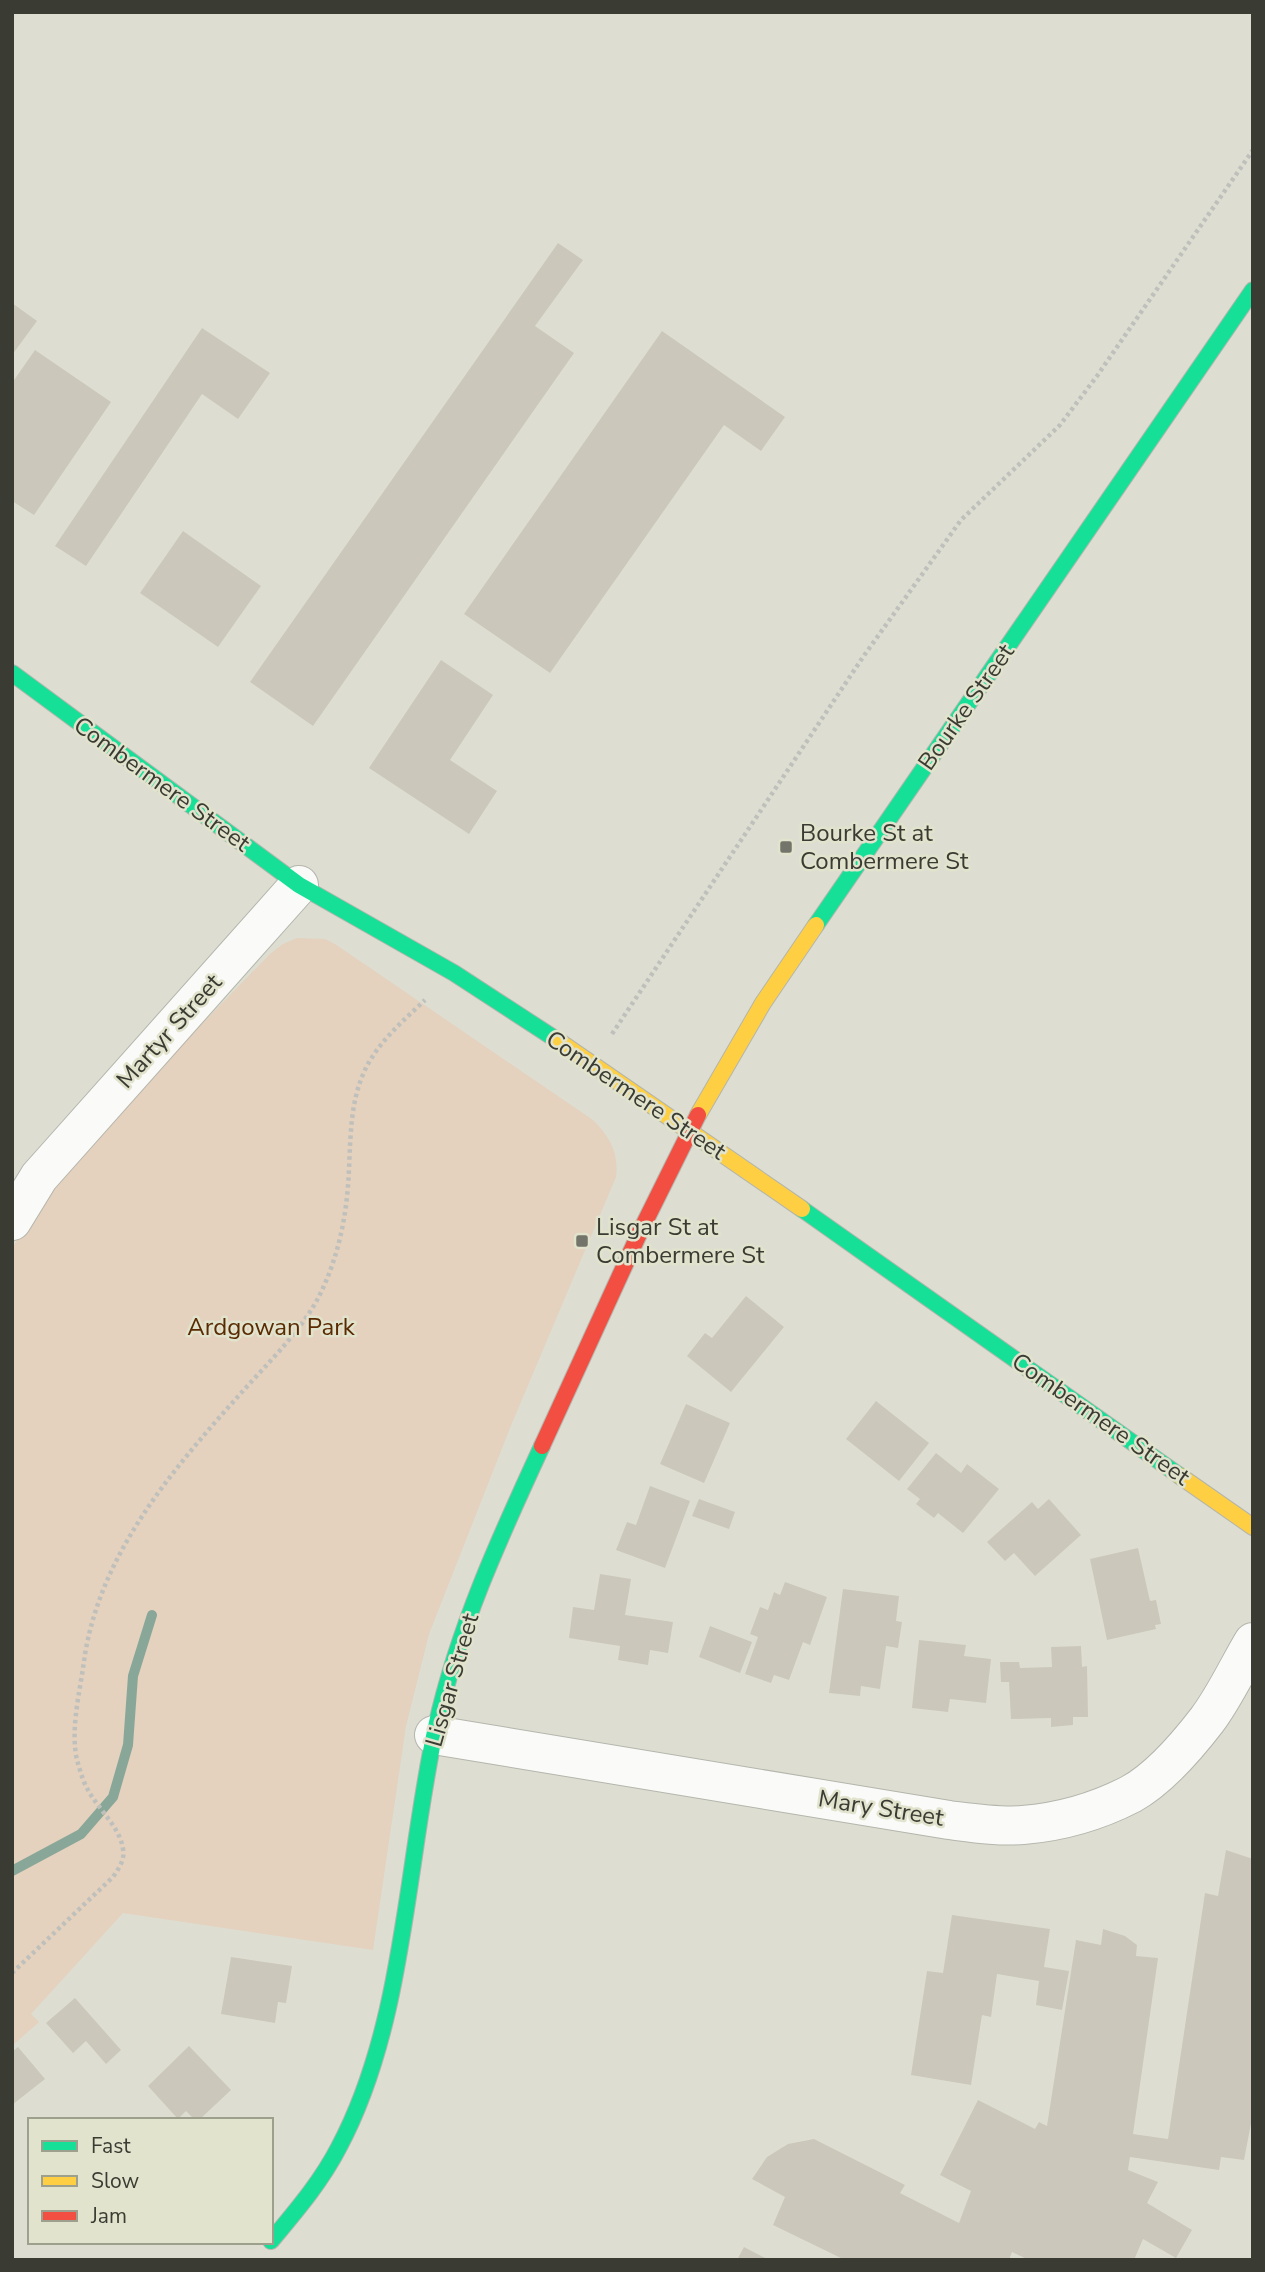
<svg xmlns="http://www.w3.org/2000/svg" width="1265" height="2272" font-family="'Nunito Sans',sans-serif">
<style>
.green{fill:#e4d1be}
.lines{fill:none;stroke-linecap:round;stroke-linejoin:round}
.stream{stroke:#89a798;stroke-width:10}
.building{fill:#cbc7bb}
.street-casing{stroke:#b4b5ac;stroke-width:40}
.fast-casing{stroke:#b4b5ac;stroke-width:18}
.slow-casing{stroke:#b4b5ac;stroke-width:18}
.jam-casing{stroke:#b4b5ac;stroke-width:18}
.path{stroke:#bfc0bb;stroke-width:4.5;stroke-dasharray:3.5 3.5;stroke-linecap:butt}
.street{stroke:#fafaf8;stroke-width:38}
.fast{stroke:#16e098;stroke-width:16}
.slow{stroke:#ffcf43;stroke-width:16}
.jam{stroke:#f24e42;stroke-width:16}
.poi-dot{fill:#73746a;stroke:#e1e3cc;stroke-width:2.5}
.labels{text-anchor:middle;stroke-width:5;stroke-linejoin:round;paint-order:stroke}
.street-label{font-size:24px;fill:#3a3b32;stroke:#e1e3cc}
.poi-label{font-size:24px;fill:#3a3b32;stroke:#e1e3cc;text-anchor:start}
.park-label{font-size:24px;fill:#5a2a02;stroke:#e1e3cc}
</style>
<rect width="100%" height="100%" fill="#ddded1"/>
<path class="green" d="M297,938L325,939L335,944L593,1120C610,1137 619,1153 616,1177L510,1428L429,1634L406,1726L373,1950L123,1913L31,2014L39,2022L12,2046V1248L53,1187L108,1120L271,953L283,944Z"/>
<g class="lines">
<path class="stream" d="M12,1871L81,1834L113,1797L128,1745L133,1676L152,1615"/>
</g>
<g class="building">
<path d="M558,243L583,260L535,326L574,353L313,726L250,682Z"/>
<path d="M12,303L37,321L12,355Z"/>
<path d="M202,328L270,373L238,419L202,394L86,566L55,546Z"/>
<path d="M662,331L785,417L761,451L724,425L550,673L464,614Z"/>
<path d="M35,350L111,402L34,515L12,501V383Z"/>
<path d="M183,531L261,586L218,647L140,593Z"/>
<path d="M441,660L493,695L450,760L497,791L469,834L369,768Z"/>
<path d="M746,1296L784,1327L731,1392L687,1356L705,1333L712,1338Z"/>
<path d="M876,1401L929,1443L899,1481L846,1439Z"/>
<path d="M686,1404L730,1423L704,1483L660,1464Z"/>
<path d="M936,1453L961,1473L967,1464L999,1489L963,1533L938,1513L934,1518L916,1504L920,1499L907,1489Z"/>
<path d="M650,1486L690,1501L665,1568L616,1550L627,1522L636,1525Z"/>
<path d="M699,1499L735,1512L729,1529L692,1516Z"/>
<path d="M1049,1499L1081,1535L1035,1576L1014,1553L1005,1561L987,1542L1032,1502L1038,1509Z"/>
<path d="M1138,1548L1150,1601L1156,1600L1161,1624L1155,1625L1156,1629L1107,1640L1090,1559Z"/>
<path d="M600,1574L631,1579L625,1615L673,1622L668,1653L650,1650L648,1665L618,1660L620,1646L569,1638L573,1607L594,1610Z"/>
<path d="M785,1582L827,1597L810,1645L803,1642L789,1680L774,1675L771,1683L745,1674L758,1637L750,1634L760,1607L768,1610L774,1592L780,1595Z"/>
<path d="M843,1589L899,1596L896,1621L902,1622L898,1648L886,1646L880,1689L861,1686L860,1696L829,1693Z"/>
<path d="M710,1626L752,1642L740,1673L699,1657Z"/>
<path d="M919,1640L966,1645L964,1656L991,1659L986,1703L950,1699L948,1712L912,1708Z"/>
<path d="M1081,1646L1082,1667L1087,1666L1088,1717H1073V1725L1051,1727V1718L1011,1719L1009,1682H1001L1000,1662H1019L1020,1668L1052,1667L1051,1647Z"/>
<path d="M1226,1850L1253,1859V2113L1244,2160L1221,2157L1219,2170L1130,2157L1128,2170L1158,2182L1147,2203L1192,2230L1176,2258L1143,2239L1134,2260H1029L1012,2252L1009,2260H845L773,2225L785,2197L752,2179L767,2157L788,2144L814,2139L905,2185L900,2193L959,2223L971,2191L940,2175L978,2100L1035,2129L1039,2122L1047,2126L1076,1940L1101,1945L1103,1929L1125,1936L1137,1945L1136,1956L1158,1958L1133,2134L1168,2139L1205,1893L1218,1896Z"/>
<path d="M952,1915L1050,1929L1044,1967L1069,1971L1062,2010L1036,2005L1039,1981L997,1974L991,2017L982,2015L971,2085L911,2075L927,1971L943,1973Z"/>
<path d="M231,1957L292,1966L286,2003L278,2002L275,2023L221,2014Z"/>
<path d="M75,1998L121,2050L106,2064L86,2041L73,2053L46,2023Z"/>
<path d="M189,2046L231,2090L199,2120H195L186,2111L178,2119L148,2086Z"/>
<path d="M18,2047L45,2079L12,2105V2052Z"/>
<path d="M744,2247L769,2260H737Z"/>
</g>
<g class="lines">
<g class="street-casing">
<g id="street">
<path d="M12,1221L39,1177L299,885"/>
<path d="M434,1735L949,1820C973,1823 999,1827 1023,1825C1060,1822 1098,1811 1131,1794C1160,1778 1187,1746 1207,1720C1225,1696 1238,1667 1253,1642"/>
</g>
</g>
<g class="fast-casing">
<g id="fast">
<path d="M12,673L299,885L454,973L560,1042"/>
<path d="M816,925L1253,290"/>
<path d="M802,1209L1180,1476"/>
<path d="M271,2241C296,2211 321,2182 339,2147C405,2023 406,1863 436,1727C458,1628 500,1537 542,1446"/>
</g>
</g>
<g class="slow-casing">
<g id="slow">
<path d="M560,1042L802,1209"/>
<path d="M698,1115L763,1003L816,925"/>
<path d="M1180,1476L1253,1527"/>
</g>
</g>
<g class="jam-casing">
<path id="jam" d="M542,1446L639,1234L698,1115"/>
</g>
<g class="path">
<path d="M612,1034L863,657L961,520L1060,425L1097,376L1253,150"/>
<path d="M12,1973L113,1877C119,1868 125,1860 123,1849C120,1827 98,1809 88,1790C83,1782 80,1770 77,1760C70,1729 80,1692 84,1661C99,1554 173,1469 242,1392C267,1364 297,1335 316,1302C335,1267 345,1226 348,1186C351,1148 348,1108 364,1072C377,1043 403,1021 425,1000"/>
</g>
<use href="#street" class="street"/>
<use href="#fast" class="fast"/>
<use href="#slow" class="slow"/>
<use href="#jam" class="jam"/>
</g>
<g class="poi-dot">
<rect x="779" y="840" width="14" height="14" rx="3.5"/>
<rect x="575" y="1234" width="14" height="14" rx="3.5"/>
</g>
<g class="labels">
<g class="street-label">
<text transform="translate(966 707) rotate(-55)" y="8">Bourke Street</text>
<text transform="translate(162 784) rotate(36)" y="8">Combermere Street</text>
<text transform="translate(169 1031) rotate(-48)" y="8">Martyr Street</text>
<text transform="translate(636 1095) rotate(34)" y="8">Combermere Street</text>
<text transform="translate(1101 1419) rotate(35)" y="8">Combermere Street</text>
<text transform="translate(452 1680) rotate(-74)" y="8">Lisgar Street</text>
<text transform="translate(881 1808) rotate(9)" y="8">Mary Street</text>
</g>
<g class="poi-label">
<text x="800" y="841">Bourke St at<tspan x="800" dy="28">Combermere St</tspan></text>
<text x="596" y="1235">Lisgar St at<tspan x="596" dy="28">Combermere St</tspan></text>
</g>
<g class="park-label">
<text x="271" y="1335">Ardgowan Park</text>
</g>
</g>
<rect width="1265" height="2272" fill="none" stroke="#3a3b32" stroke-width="28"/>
<rect x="28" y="2118" width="245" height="126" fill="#e1e3cc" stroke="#9ea08e" stroke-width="2"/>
<rect x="42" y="2141" width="35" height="10" fill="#16e098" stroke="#9ea08e" stroke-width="2"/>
<text x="91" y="2153" font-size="21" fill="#3a3b32">Fast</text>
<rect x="42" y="2176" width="35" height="10" fill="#ffcf43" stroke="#9ea08e" stroke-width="2"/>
<text x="91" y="2188" font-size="21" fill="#3a3b32">Slow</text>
<rect x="42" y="2211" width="35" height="10" fill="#f24e42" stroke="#9ea08e" stroke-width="2"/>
<text x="91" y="2223" font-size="21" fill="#3a3b32">Jam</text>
</svg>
